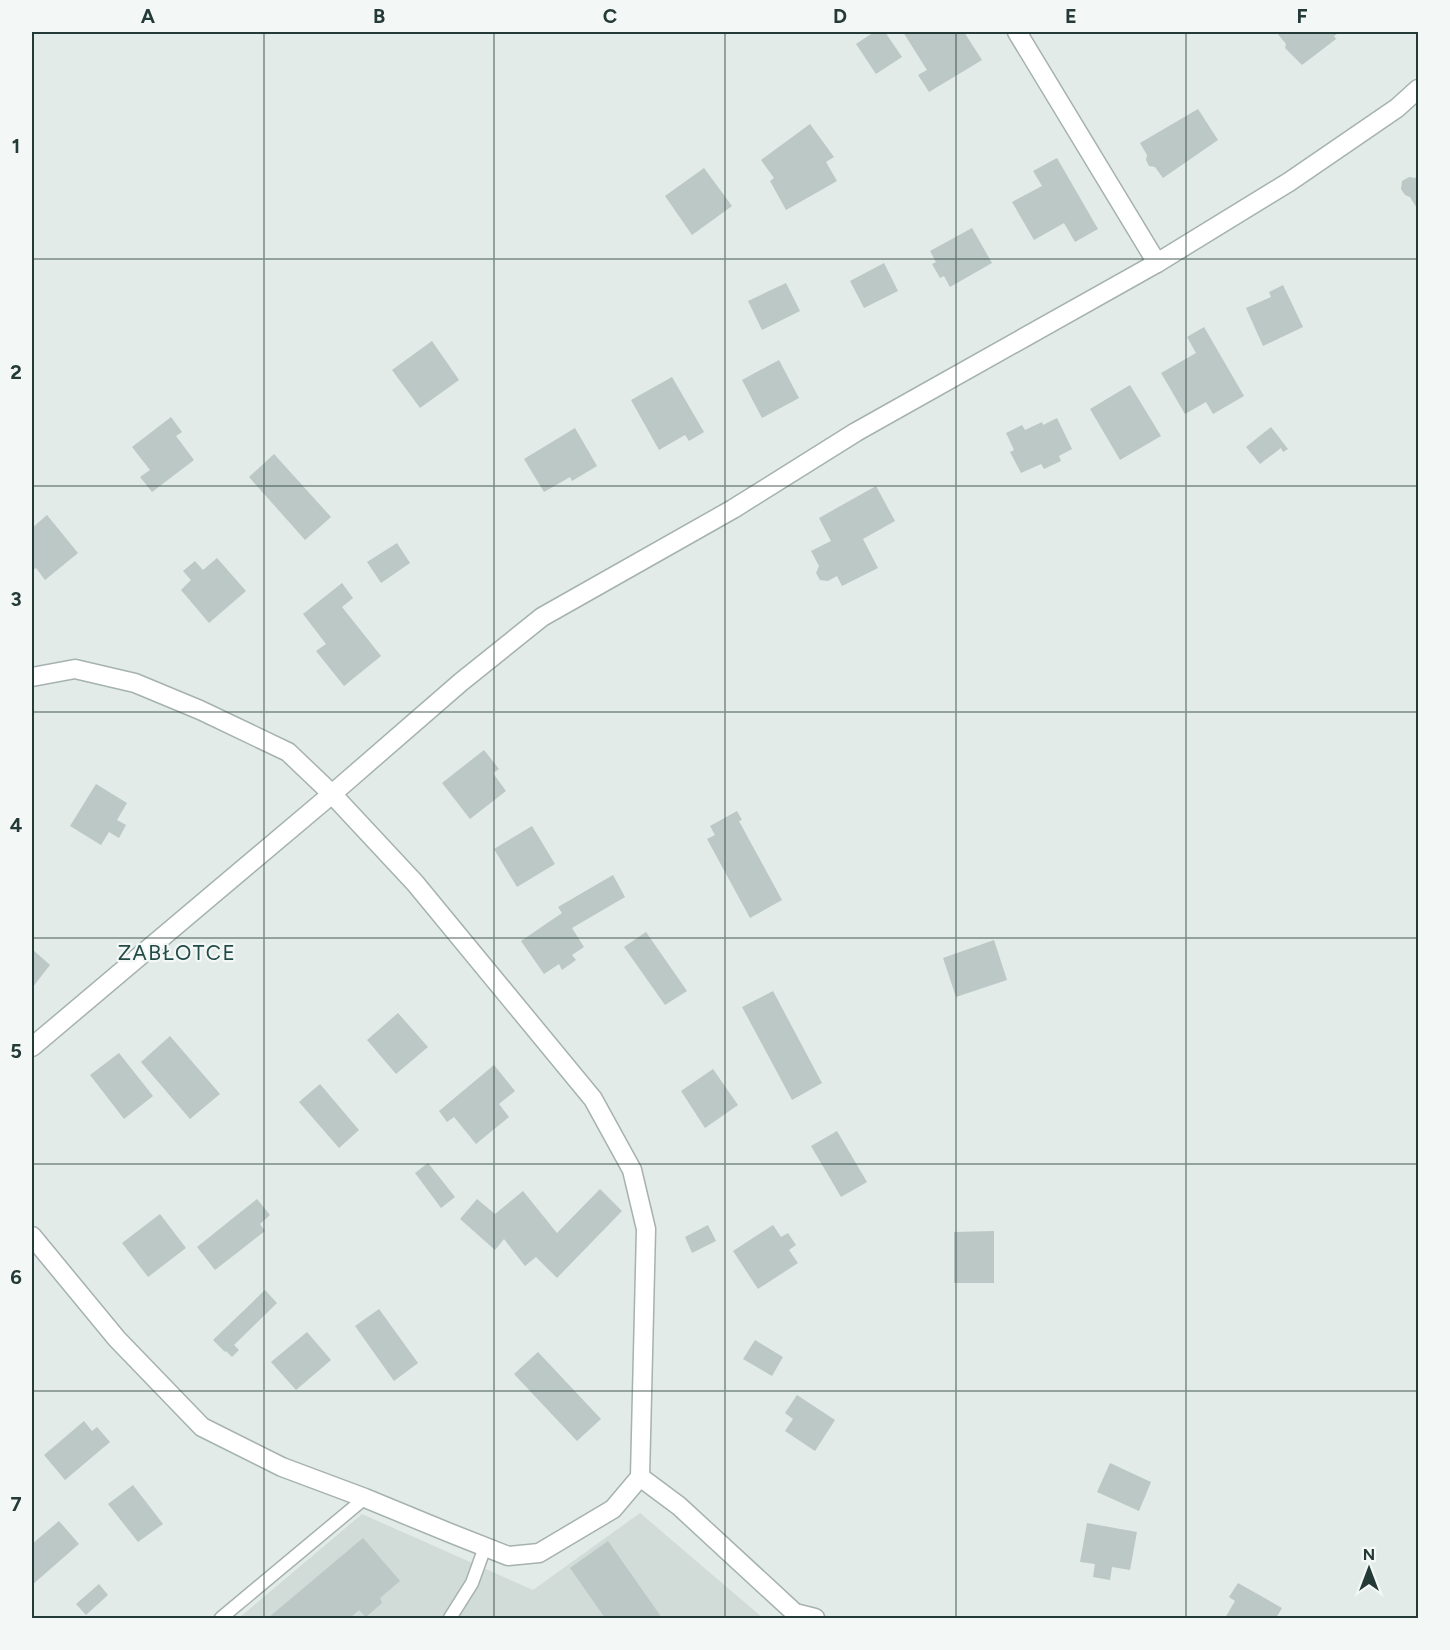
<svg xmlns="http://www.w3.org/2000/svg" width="1450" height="1650" font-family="Figtree,sans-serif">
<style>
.built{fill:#d1dbd8}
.building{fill:#bbc8c5}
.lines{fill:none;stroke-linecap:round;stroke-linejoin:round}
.lane-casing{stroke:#a5b2af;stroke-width:15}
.street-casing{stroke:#a5b2af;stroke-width:21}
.lane{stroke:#fff;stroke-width:12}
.street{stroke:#fff;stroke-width:18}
.grid{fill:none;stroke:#243a37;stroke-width:1.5;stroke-opacity:0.55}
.labels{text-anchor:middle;stroke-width:4.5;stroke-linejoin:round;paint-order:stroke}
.quarter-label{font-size:21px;letter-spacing:1.5px;fill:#224a46;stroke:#f3f8f6}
.neatline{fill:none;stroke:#243a37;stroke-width:2}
.grid-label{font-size:20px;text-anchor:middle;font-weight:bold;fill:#243a37}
</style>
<rect width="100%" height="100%" fill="#e2ebe8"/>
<path class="built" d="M640,1513L763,1618H239L362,1514L533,1590Z"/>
<g class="building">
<path d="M874,32H885L902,57L876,74L856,44Z"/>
<path d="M903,32H964L982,60L929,92L918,75L927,70Z"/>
<path d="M1279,32H1340L1334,36L1336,39L1302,65L1285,48L1286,44L1277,33Z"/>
<path d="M1198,109L1218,140L1163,178L1155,167L1149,166L1146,160L1147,155L1140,143Z"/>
<path d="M810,124L834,157L826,162L837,181L786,210L770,181L774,178L761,160Z"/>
<path d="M1057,158L1098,229L1075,242L1064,223L1034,240L1012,202L1042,186L1033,171Z"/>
<path d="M704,168L732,206L692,235L665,196Z"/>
<path d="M1418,175V210L1410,197L1405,195L1401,189L1402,181L1409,177L1415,178Z"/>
<path d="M972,228L992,263L950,287L944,276L940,278L932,264L936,262L930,251Z"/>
<path d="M884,263L898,291L864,308L850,281Z"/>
<path d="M786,283L800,311L762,330L748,301Z"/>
<path d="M1283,285L1303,327L1263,346L1246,308L1271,297L1269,292Z"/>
<path d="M1204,327L1244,396L1213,414L1206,402L1185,414L1161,373L1196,353L1187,337Z"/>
<path d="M432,341L459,380L420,408L392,370Z"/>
<path d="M779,360L799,398L762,418L742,380Z"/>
<path d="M672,377L704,432L689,441L685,435L659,450L631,400Z"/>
<path d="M1130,385L1161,436L1120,460L1090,409Z"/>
<path d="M171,417L182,432L176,436L194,460L152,492L140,477L150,470L132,447Z"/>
<path d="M1057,418L1072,449L1059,456L1061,461L1044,469L1041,464L1021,473L1010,452L1014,450L1006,433L1022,425L1025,430L1042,422L1043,425Z"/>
<path d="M1271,427L1288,449L1283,452L1281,448L1260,464L1246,447Z"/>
<path d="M575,428L597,466L572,481L570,477L544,492L524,459Z"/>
<path d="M274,454L331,517L305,540L249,477Z"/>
<path d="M876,486L895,521L863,539L878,568L842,586L837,576L828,581L820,580L816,573L819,566L811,551L831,541L819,518Z"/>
<path d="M47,515L78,553L45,580L36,568L32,571V528Z"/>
<path d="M397,543L410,563L381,583L367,562Z"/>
<path d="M217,558L246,591L209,623L181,590L191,580L183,571L195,561L203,570Z"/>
<path d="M342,583L353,598L342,607L381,656L344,686L316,651L326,644L303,614Z"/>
<path d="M484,750L499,769L493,773L506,791L470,819L442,783Z"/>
<path d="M96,784L127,803L117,820L126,825L119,838L109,832L101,845L70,826Z"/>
<path d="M737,811L742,820L739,821L782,900L750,918L707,839L715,835L710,826Z"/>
<path d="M532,826L555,864L517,887L494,849Z"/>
<path d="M613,875L625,897L572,928L584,947L572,955L576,960L562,970L559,964L544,974L521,941L562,913L558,907Z"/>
<path d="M646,932L687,991L665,1005L624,947Z"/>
<path d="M994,940L1007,980L956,997L943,958Z"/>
<path d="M32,949L50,965L32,988Z"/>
<path d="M773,991L822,1083L792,1100L742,1007Z"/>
<path d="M398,1013L428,1047L396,1074L367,1040Z"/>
<path d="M170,1036L220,1094L190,1119L141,1062Z"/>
<path d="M119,1053L153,1096L124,1119L90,1075Z"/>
<path d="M494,1065L515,1091L499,1104L509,1117L476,1144L454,1117L447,1122L439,1111Z"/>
<path d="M713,1069L738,1105L705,1128L681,1091Z"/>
<path d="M320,1084L359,1130L339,1148L299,1102Z"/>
<path d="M837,1131L867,1182L841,1197L811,1146Z"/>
<path d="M428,1163L455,1197L441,1208L415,1173Z"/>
<path d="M600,1189L622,1211L557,1278L536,1257L525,1266L504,1239L495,1250L460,1219L477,1199L495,1214L523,1191L557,1233Z"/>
<path d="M257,1199L270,1215L260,1224L265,1231L215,1270L197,1247Z"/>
<path d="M160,1214L186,1248L148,1277L122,1243Z"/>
<path d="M708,1225L716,1241L692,1253L685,1237Z"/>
<path d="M773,1225L781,1237L788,1233L796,1245L789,1250L798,1263L758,1289L733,1251Z"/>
<path d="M994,1231V1283H954V1232Z"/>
<path d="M265,1290L277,1303L234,1345L239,1350L232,1357L226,1351L225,1352L213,1340Z"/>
<path d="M379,1309L418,1363L394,1381L355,1326Z"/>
<path d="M307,1332L331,1360L296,1390L271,1362Z"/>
<path d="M755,1340L783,1357L772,1376L743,1359Z"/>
<path d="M538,1352L601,1419L577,1441L514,1374Z"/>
<path d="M797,1395L835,1420L815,1451L785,1431L793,1419L785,1413Z"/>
<path d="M84,1421L92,1431L97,1427L110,1442L65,1480L44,1455Z"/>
<path d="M1110,1463L1151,1482L1139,1511L1097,1492Z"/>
<path d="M133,1485L163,1524L138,1542L108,1504Z"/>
<path d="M59,1521L79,1544L32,1585V1544Z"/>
<path d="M1087,1523L1137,1532L1130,1570L1112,1567L1110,1580L1093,1577L1095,1564L1080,1562Z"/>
<path d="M363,1538L400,1581L380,1598L382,1603L366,1617L359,1610L350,1618H268Z"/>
<path d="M608,1541L662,1618H605L570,1568Z"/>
<path d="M1238,1583L1282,1608L1276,1618H1225L1235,1601L1229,1597Z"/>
<path d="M99,1584L108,1595L86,1615L76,1604Z"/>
</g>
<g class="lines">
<g class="lane-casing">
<g id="lane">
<path d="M221,1618L365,1498"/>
<path d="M450,1618L472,1583L485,1547"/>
</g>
</g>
<g class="street-casing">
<g id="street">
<path d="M1017,32L1157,263"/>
<path d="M32,677L75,669L135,683L200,710L288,752L332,794L415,883L593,1099L632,1170L646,1229L640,1477L613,1509L539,1553L508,1556L450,1533L365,1498L282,1467L202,1427L117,1339L32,1236"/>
<path d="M32,1047L332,794L461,682L542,617L733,509L856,432L1157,263L1289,182L1397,108L1418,89"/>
<path d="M640,1477L679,1506L795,1613L815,1618"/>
</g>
</g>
<use href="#lane" class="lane"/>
<use href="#street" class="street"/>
</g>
<path class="grid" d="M264,32V1618M494,32V1618M725,32V1618M956,32V1618M1186,32V1618M32,259H1418M32,486H1418M32,712H1418M32,938H1418M32,1164H1418M32,1391H1418"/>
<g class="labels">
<g class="quarter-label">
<text x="177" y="960">ZABŁOTCE</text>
</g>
</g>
<rect width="1450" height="1650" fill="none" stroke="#f3f8f6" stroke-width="66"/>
<g transform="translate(1369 1569)" stroke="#f3f8f6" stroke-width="4.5" paint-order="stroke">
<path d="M0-4.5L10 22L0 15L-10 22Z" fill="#243a37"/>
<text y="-9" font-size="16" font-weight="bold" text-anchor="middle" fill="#243a37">N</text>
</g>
<rect x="33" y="33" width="1384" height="1584" class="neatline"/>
<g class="grid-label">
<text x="148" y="23">A</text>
<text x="379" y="23">B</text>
<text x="610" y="23">C</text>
<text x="840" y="23">D</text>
<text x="1071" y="23">E</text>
<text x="1302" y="23">F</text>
<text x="16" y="153">1</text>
<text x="16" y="379">2</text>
<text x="16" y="606">3</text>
<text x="16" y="832">4</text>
<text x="16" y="1058">5</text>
<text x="16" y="1284">6</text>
<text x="16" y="1511">7</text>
</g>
</svg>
